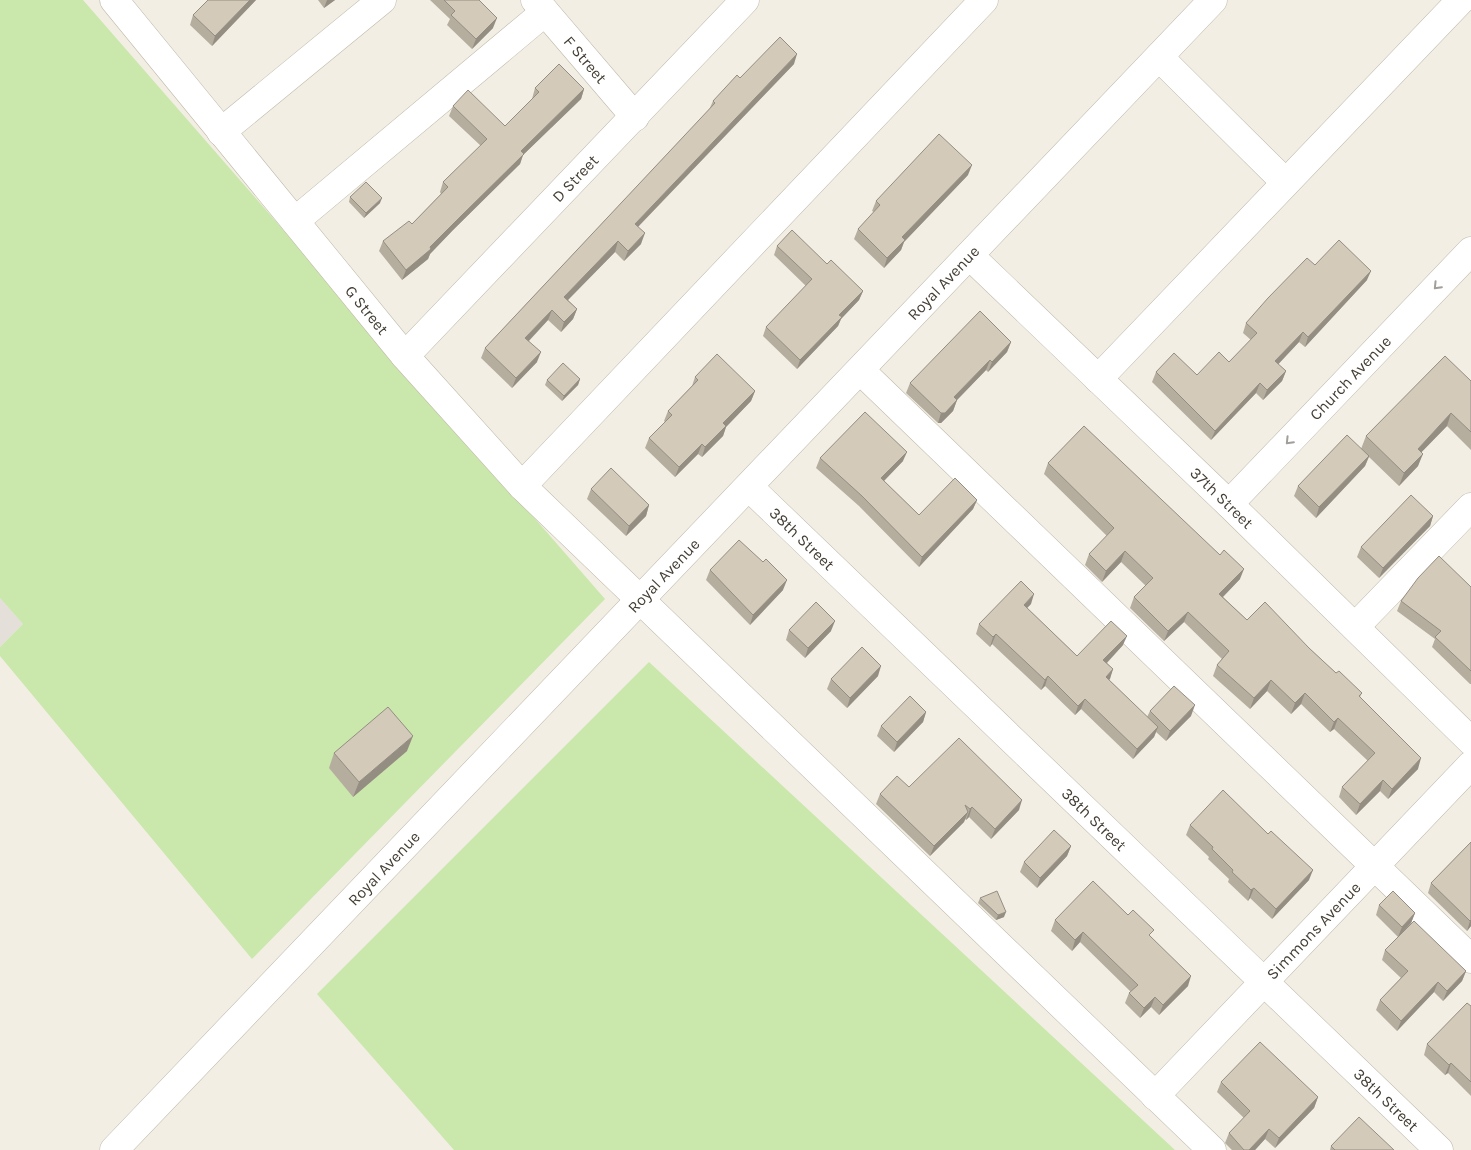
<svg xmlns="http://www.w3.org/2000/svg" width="1471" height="1150" font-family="Karla,sans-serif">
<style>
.industrial{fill:#e4dfd9}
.green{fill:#cae7ac}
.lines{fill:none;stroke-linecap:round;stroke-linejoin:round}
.minor-casing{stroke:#c0b9a9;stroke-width:29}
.minor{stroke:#fff;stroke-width:28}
.wall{fill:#b5ae9f}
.shaded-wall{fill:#948d82}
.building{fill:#d3cab9;stroke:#948d82}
.oneway{stroke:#a29e9a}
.labels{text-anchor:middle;stroke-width:4.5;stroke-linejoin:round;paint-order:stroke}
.street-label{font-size:16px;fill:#443e34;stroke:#fff}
</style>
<rect width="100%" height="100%" fill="#f2eee4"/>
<path class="industrial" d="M0,598L23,624L0,647Z"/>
<g class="green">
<path d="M0,0H83L605,599L252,959L0,656V647L23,624L0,598Z"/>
<path d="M649,662L1175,1150H454L317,994Z"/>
</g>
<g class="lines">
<g class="minor-casing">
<g id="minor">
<path id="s1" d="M114,0L405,356L522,486L1212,1150"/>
<path id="s2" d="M535,0L635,117"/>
<path d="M1159,57L1285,182"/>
<path d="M221,132L382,0"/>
<path d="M295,221L545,12"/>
<path id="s3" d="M970,256L1229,504L1471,741"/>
<path id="s4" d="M405,356L745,0"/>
<path d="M861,371L1471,959"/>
<path d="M1098,379L1461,0"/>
<path d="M522,486L984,0"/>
<path id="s5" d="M749,487L1439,1150"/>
<path id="s6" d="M1229,504L1471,251"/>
<path d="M1355,627L1471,507"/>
<path id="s7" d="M1155,1096L1471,765"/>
<path id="s8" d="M114,1150L1213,0"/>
</g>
</g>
<use href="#minor" class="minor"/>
</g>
<g class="wall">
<path d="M208,0H256L212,46L190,25L193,15Z"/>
<path d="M318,0H335L324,8Z"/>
<path d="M430,0H479L493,28L472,49L447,25L450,19Z"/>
<path d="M794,64L638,227L641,244L624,261L615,252L568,300L577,309L573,319L561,332L548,320L529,341L537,362L512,388L481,358L485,348L709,110L713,101L740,78Z"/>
<path d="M535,88L584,89L581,99L523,155L520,164L453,230L430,254L428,259L402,280L379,251L383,241L412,224L441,194L440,192L443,182L481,146L449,116L453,106L505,126L532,99Z"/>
<path d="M968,175L904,242L901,250L884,268L854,239L858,229L874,212L872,211L876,201Z"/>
<path d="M350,197L380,203L364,218L349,202Z"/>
<path d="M777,246L827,264L863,291L859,300L841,319L838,326L797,369L763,336L766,327L806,286L774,255Z"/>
<path d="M1315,265L1367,280L1305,347L1299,342L1278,364L1286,371L1282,381L1263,400L1256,393L1211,440L1152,382L1156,372L1197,375L1229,362L1251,340L1243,333L1246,323Z"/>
<path d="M1011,342L1007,352L988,372L986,370L957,400L953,411L941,423H938L906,393L910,383Z"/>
<path d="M695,377L755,391L751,401L726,427L723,436L702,457L698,454L675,477L645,448L649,438L665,422L664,421L668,411L692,386Z"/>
<path d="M580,379L578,385L562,401L545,385L547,380Z"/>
<path d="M1471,381V450L1447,426L1421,452L1418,466L1399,486L1369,457L1365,466L1316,518L1294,496L1298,486L1361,449L1366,436Z"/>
<path d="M820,458L903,461L884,481L919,515L977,500L973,509L919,567L859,506L816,468Z"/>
<path d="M1048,463L1240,579L1223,597L1247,620L1309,648L1336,673L1362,693L1360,697L1418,769L1388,799L1380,791L1356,815L1339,797L1342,787L1368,761L1334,729L1330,732L1301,704L1291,714L1267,691L1250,709L1213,676L1217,665L1222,659L1184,622L1164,641L1130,608L1134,597L1146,586L1121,562L1102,582L1085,565L1089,554L1107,536L1044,474Z"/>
<path d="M591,489L649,505L646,516L626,536L587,499Z"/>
<path d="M1433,516L1430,526L1379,578L1357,557L1361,547Z"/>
<path d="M710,570L783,590L750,625L706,580Z"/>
<path d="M1471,587V684H1470L1432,647L1435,639L1397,611L1401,601Z"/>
<path d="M1031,604L1027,608L1077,656L1123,645L1107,663L1113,669L1109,680L1147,717L1150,711L1191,716L1166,741L1156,732L1154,737L1133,759L1081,709L1075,715L1045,686L1041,690L992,644L990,647L976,634L979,624Z"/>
<path d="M789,630L831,631L805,658L786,640Z"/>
<path d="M878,676L847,708L827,689L831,679Z"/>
<path d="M926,712L923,722L894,752L877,736L881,726Z"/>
<path d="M407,751L353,797L329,768L334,753Z"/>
<path d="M909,787L1019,810L991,839L969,817L966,820L965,819L964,822L930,856L876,804L880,794Z"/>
<path d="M1190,825L1309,880L1272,919L1250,898L1248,901L1228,882L1229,879L1208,859L1209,857L1186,835Z"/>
<path d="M1471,842V926L1467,931L1428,893L1431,883Z"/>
<path d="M1071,846L1067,856L1037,888L1020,872L1024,862Z"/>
<path d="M980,898L1004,917L996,920L978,903Z"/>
<path d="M1379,905L1415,913L1411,923L1398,937L1376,915Z"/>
<path d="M1055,920L1151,937L1188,986L1159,1015L1151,1007L1140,1018L1125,1003L1129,993L1131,992L1080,942L1072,951L1051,931Z"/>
<path d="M1385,950L1466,971L1462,981L1443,1001L1434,992L1397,1031L1376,1010L1380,1000L1401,978L1382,960Z"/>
<path d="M1471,1006V1096L1448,1073L1445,1075L1424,1055L1427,1044Z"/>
<path d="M1221,1082L1318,1097L1314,1108L1275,1148L1265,1139L1255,1150H1232L1225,1143L1229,1133L1244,1118L1217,1092Z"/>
<path d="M1331,1146L1394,1150H1330Z"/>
</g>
<g class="shaded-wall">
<path d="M250,0H256L212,46L215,36Z"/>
<path d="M327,0H335L324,8Z"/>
<path d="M497,18L493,28L472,49L476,39Z"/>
<path d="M797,54L794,64L631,234L635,224Z"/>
<path d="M584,89L581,99L523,155L520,164L453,230L430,254L428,259L402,280L406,270L430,247L521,151Z"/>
<path d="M972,165L968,175L904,242L901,250L884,268L887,258L902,237Z"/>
<path d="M382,198L380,203L364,218L366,213Z"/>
<path d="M645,233L641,244L624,261L628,251Z"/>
<path d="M618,241L615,252L561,307L564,297Z"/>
<path d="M1371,271L1367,280L1305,347L1308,337Z"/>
<path d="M863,291L859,300L841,319L838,326L797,369L800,360L839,315Z"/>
<path d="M577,309L573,319L561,332L564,322Z"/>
<path d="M552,310L548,320L522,348L525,338Z"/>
<path d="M1303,332L1299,342L1272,371L1275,361Z"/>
<path d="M1011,342L1007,352L988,372L992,362Z"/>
<path d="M541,352L537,362L512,388L516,378Z"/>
<path d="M990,360L986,370L957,400L953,411L941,423H938L941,413L954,397Z"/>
<path d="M1286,371L1282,381L1263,400L1267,390Z"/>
<path d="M580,379L578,385L562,401L564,396Z"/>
<path d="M1260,383L1256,393L1211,440L1215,431Z"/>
<path d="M755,391L751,401L726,427L723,436L702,457L705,447L723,423Z"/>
<path d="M1451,413L1447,426L1413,461L1418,449Z"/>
<path d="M702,444L698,454L675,477L679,467Z"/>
<path d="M907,452L903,461L877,488L881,478Z"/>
<path d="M1423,454L1418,466L1399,486L1404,473Z"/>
<path d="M1369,456L1365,466L1316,518L1319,507Z"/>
<path d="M977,500L973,509L919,567L922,557Z"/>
<path d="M649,505L646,516L626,536L629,526Z"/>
<path d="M1433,516L1430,526L1379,578L1383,568Z"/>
<path d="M1125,551L1121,562L1102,582L1106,571Z"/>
<path d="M1244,569L1240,579L1215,605L1219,594Z"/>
<path d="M787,580L783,590L750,625L753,615Z"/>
<path d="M1034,594L1031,604L1020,615L1024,605Z"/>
<path d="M1188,612L1184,622L1164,641L1168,631Z"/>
<path d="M835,621L831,631L805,658L808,648Z"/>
<path d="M996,634L992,644L990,647L993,637Z"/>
<path d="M1127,636L1123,645L1100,670L1103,660Z"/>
<path d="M881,666L878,676L847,708L850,698Z"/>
<path d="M1113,669L1110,679L1102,687L1106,677Z"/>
<path d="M1048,676L1045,686L1041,690L1045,680Z"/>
<path d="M1271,680L1267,691L1250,709L1254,698Z"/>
<path d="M1305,693L1301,704L1291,714L1295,703Z"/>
<path d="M1085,699L1081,709L1075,715L1078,706Z"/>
<path d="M1195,705L1191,716L1166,741L1170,731Z"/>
<path d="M926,712L923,722L894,752L897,742Z"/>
<path d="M1338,718L1334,729L1330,732L1334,722Z"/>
<path d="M1158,727L1154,737L1133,759L1137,749Z"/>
<path d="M413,736L407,751L353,797L359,782Z"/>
<path d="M1421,758L1418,769L1388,799L1392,789Z"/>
<path d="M1383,780L1380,791L1356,815L1360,804Z"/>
<path d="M1022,800L1019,810L991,839L995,829Z"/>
<path d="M972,807L969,817L966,820L970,809Z"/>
<path d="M968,812L964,822L930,856L934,846Z"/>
<path d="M1071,846L1067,856L1037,888L1040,878Z"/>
<path d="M1313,870L1309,880L1272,919L1276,909Z"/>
<path d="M1254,888L1250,898L1248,901L1251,890Z"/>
<path d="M1006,912L1004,917L996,920L998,915Z"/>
<path d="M1415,913L1411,923L1398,937L1402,927Z"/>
<path d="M1471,920V926L1467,931L1470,921Z"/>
<path d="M1083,932L1080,942L1072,951L1075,940Z"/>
<path d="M1466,971L1462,981L1443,1001L1447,991Z"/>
<path d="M1191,976L1188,986L1159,1015L1163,1005Z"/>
<path d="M1438,982L1434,992L1397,1031L1401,1021Z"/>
<path d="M1155,997L1151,1007L1140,1018L1144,1008Z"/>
<path d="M1451,1063L1448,1073L1445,1075L1449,1065Z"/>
<path d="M1318,1097L1314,1108L1275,1148L1279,1138Z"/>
<path d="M1269,1129L1265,1139L1255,1150H1249Z"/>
</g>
<g class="building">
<path d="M208,0H250L215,36L193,15Z"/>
<path d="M444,0H479L497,18L476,39L451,15L455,11Z"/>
<path d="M780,37L797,54L635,224L645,233L628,251L618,241L564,297L577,309L564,322L552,310L525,338L541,352L516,378L485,348L715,103L713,101L737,75L740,78Z"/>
<path d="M559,64L584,89L521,151L524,154L457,220L430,247L431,249L406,270L383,241L409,221L412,224L448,187L443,182L487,139L453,106L468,90L505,126L539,92L535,88Z"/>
<path d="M939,134L972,165L902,237L905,240L887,258L858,229L880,205L876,201Z"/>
<path d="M366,182L382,198L366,213L350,197Z"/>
<path d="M792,230L827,264L831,260L863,291L839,315L842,317L800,360L766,327L812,279L777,246Z"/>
<path d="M1339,240L1371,271L1308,337L1303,332L1275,361L1286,371L1267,390L1260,383L1215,431L1156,372L1174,353L1197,375L1219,352L1229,362L1257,333L1246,323L1268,298L1307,258L1315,265Z"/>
<path d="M980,311L1011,342L992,362L990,360L954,397L957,400L945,413H941L910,383Z"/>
<path d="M717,354L755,391L723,423L726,426L705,447L702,444L679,467L649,438L672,415L668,411L698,380L695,377Z"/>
<path d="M1445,356L1471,381V432L1451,413L1418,449L1423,454L1404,473L1366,436Z"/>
<path d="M563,363L580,379L564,396L547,380Z"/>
<path d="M865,412L907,452L881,478L919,515L955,478L977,500L922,557L862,496L820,458Z"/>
<path d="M1084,426L1220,555L1224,550L1244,569L1219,594L1247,620L1265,602L1309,648L1336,673L1339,671L1362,693L1359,696L1421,758L1392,789L1383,780L1360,804L1342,787L1375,753L1338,718L1334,722L1305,693L1295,703L1271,680L1254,698L1217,665L1229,651L1188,612L1168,631L1134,597L1153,578L1125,551L1106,571L1089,554L1114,528L1048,463Z"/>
<path d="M1347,435L1369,456L1319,507L1298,486Z"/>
<path d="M611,468L649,505L629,526L591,489Z"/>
<path d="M1411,495L1433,516L1383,568L1361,547Z"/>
<path d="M739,540L763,562L766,559L787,580L753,615L710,570Z"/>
<path d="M1439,556L1471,587V671L1435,637L1441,631L1401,601L1418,578Z"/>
<path d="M1021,581L1034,594L1024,605L1077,656L1111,621L1127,636L1103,660L1113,669L1106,677L1158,727L1137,749L1085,699L1078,706L1048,676L1045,680L996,634L993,637L979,624Z"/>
<path d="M816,602L835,621L808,648L789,630Z"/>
<path d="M862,647L881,666L850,698L831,679Z"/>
<path d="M1174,686L1195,705L1170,731L1150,711Z"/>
<path d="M910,696L926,712L897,742L881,726Z"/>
<path d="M388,707L413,736L359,782L334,753Z"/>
<path d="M959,738L1022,800L995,829L972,807L970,809L965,805L968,812L934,846L880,794L897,776L909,787Z"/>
<path d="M1223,790L1268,834L1271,831L1313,870L1276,909L1254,888L1251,890L1232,872L1233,870L1212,849L1213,847L1190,825Z"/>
<path d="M1054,830L1071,846L1040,878L1024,862Z"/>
<path d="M1471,842V920L1470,921L1431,883Z"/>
<path d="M1093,881L1128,915L1133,910L1154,930L1149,935L1191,976L1163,1005L1155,997L1144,1008L1129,993L1138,985L1083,932L1075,940L1055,920Z"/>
<path d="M997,891L1006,912L998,915L980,898Z"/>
<path d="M1393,891L1415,913L1402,927L1379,905Z"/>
<path d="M1414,921L1466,971L1447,991L1438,982L1401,1021L1380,1000L1408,971L1385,950Z"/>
<path d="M1467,1003L1471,1006V1082L1451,1063L1449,1065L1427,1044Z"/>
<path d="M1260,1042L1318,1097L1279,1138L1269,1129L1249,1150H1244L1229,1133L1250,1111L1221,1082Z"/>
<path d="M1359,1117L1394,1150H1335L1331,1146Z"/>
</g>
<defs><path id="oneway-chevron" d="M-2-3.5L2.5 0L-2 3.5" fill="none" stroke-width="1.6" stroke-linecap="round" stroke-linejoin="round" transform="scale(1.25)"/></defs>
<g class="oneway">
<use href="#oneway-chevron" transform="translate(1437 286) rotate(134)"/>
<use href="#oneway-chevron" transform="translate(1289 441) rotate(134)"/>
</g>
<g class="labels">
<g class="street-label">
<text dy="6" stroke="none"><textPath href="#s2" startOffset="78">F Street</textPath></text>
<text dy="6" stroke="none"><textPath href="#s4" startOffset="246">D Street</textPath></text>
<text dy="6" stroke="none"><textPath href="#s8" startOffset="1200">Royal Avenue</textPath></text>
<text dy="6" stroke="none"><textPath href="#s1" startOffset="400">G Street</textPath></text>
<text dy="6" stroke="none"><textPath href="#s6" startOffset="175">Church Avenue</textPath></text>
<text dy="6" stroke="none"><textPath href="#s3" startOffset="349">37th Street</textPath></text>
<text dy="6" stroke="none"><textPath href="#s5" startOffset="74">38th Street</textPath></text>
<text dy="6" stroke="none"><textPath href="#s8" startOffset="795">Royal Avenue</textPath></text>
<text dy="6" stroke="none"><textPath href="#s5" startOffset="479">38th Street</textPath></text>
<text dy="6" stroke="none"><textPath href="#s8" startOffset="390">Royal Avenue</textPath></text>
<text dy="6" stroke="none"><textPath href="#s7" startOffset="229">Simmons Avenue</textPath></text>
<text dy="6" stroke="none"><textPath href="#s5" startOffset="884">38th Street</textPath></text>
</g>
</g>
</svg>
